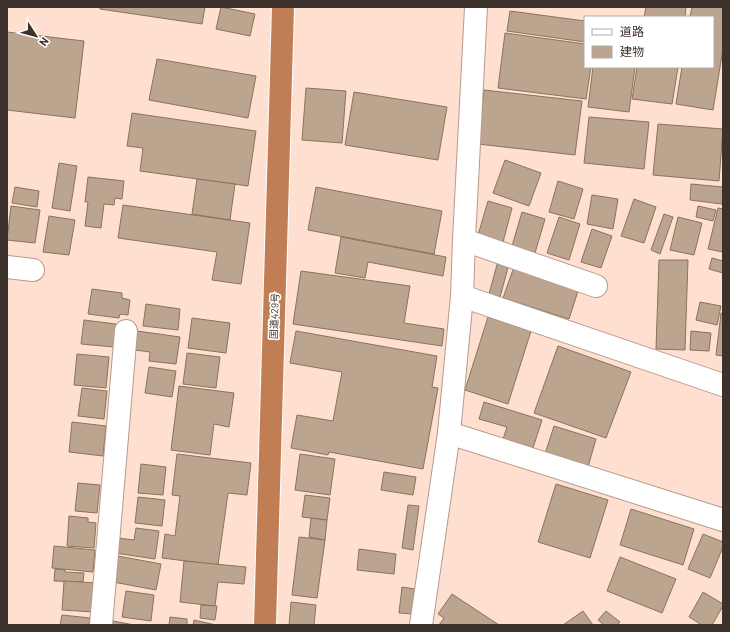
<svg xmlns="http://www.w3.org/2000/svg" width="730" height="632" font-family="Barlow,'Noto Sans JP',sans-serif">
<style>
.building{fill:#bba58f;stroke:#89735e}
.lines{fill:none;stroke-linecap:round;stroke-linejoin:round}
.street-casing{stroke:#b89a8c;stroke-width:24}
.highway-casing{stroke:#fff;stroke-width:24}
.street{stroke:#fff;stroke-width:22}
.highway{stroke:#c17e55;stroke-width:22}
.labels{text-anchor:middle;stroke-width:3.5;stroke-linejoin:round;paint-order:stroke}
.street-label{font-size:10px;fill:#3d312b;stroke:#fff}
</style>
<rect width="100%" height="100%" fill="#ffdfd0"/>
<g class="building">
<path d="M100,7H205L202,24L100,9Z"/>
<path d="M221,7L255,14L250,36L216,29Z"/>
<path d="M646,7H686L685,17H644Z"/>
<path d="M692,7H723V49L713,110L676,104L682,67H713V17H690Z"/>
<path d="M510,11L585,21V42L507,31Z"/>
<path d="M7,32L84,41L75,118L7,110Z"/>
<path d="M505,33L585,44V67H591L586,99L498,88Z"/>
<path d="M157,59L256,76L248,118L149,100Z"/>
<path d="M593,67H635L629,112L588,107Z"/>
<path d="M637,67H678L672,104L632,99Z"/>
<path d="M306,88L346,91L342,143L302,140Z"/>
<path d="M484,90L582,101L575,155L478,144Z"/>
<path d="M354,92L447,107L438,160L345,145Z"/>
<path d="M132,113L256,131L248,186L140,171L143,148L127,146Z"/>
<path d="M589,117L649,122L644,169L584,163Z"/>
<path d="M658,124L723,129L719,181L653,175Z"/>
<path d="M505,160L541,173L529,206L493,193Z"/>
<path d="M59,163L77,166L70,211L52,208Z"/>
<path d="M88,177L124,181L122,199L115,198L114,205L104,204L101,228L85,226L88,202H85Z"/>
<path d="M197,179L235,184L230,220L192,214Z"/>
<path d="M558,181L583,189L574,219L549,212Z"/>
<path d="M691,184L723,187L722,204L690,200Z"/>
<path d="M15,187L39,191L37,207L12,203Z"/>
<path d="M316,187L442,211L434,254L308,230Z"/>
<path d="M592,195L618,199L613,229L587,224Z"/>
<path d="M634,199L656,207L644,243L621,236Z"/>
<path d="M488,201L512,208L503,242L478,235Z"/>
<path d="M123,205L250,223L241,284L212,280L217,252L118,238Z"/>
<path d="M11,206L40,210L35,243L7,240Z"/>
<path d="M698,206L716,210L713,221L696,217Z"/>
<path d="M718,208L723,209V252L708,249Z"/>
<path d="M522,212L545,219L535,253L512,246Z"/>
<path d="M664,214L673,217L660,254L651,250Z"/>
<path d="M49,216L75,220L69,255L43,252Z"/>
<path d="M559,217L580,224L569,260L547,253Z"/>
<path d="M678,217L702,223L694,255L670,250Z"/>
<path d="M592,229L612,236L601,268L581,262Z"/>
<path d="M341,237L446,257L443,276L368,262L365,278L335,273Z"/>
<path d="M712,258L723,261V273L709,269Z"/>
<path d="M659,260H688L685,350L656,349Z"/>
<path d="M498,261L509,264L500,297L489,294Z"/>
<path d="M514,267L579,288L569,319L503,298Z"/>
<path d="M301,271L410,286L404,323L444,329L442,346L293,324Z"/>
<path d="M92,289L122,293V298L130,300L128,315L120,314L119,318L88,314Z"/>
<path d="M700,302L721,306L717,325L696,320Z"/>
<path d="M146,304L180,309L178,330L143,326Z"/>
<path d="M721,313H723V356L716,355Z"/>
<path d="M488,317L531,331L508,404L465,390Z"/>
<path d="M192,318L230,323L226,353L188,348Z"/>
<path d="M84,320L116,324L114,347L81,344Z"/>
<path d="M137,331L180,337L176,364L149,361L150,352L135,350Z"/>
<path d="M296,331L437,356L432,387L438,388L423,469L329,452L328,455L291,448L297,415L333,421L342,372L290,363Z"/>
<path d="M691,331L711,333L709,351L690,350Z"/>
<path d="M558,346L631,372L606,438L534,413Z"/>
<path d="M187,353L220,357L216,388L183,384Z"/>
<path d="M77,354L109,357L106,388L74,385Z"/>
<path d="M149,367L176,371L172,397L145,393Z"/>
<path d="M179,386L234,393L229,427L214,424L210,455L171,450Z"/>
<path d="M82,388L107,391L104,419L78,416Z"/>
<path d="M484,402L542,420L532,451L502,442L507,427L479,419Z"/>
<path d="M72,422L106,426L103,456L69,452Z"/>
<path d="M554,426L596,439L588,467L545,454Z"/>
<path d="M177,454L251,463L247,495L228,493L218,565L162,558L165,534L175,536L180,496L172,495Z"/>
<path d="M300,454L335,459L330,495L295,490Z"/>
<path d="M141,464L166,467L163,495L138,493Z"/>
<path d="M384,472L416,477L413,495L381,490Z"/>
<path d="M78,483L100,485L97,513L75,511Z"/>
<path d="M556,484L608,500L590,558L538,542Z"/>
<path d="M305,495L330,498L327,520L302,517Z"/>
<path d="M138,497L165,500L162,526L135,523Z"/>
<path d="M408,505L419,506L413,550L402,548Z"/>
<path d="M631,509L694,529L683,565L620,545Z"/>
<path d="M69,516L88,518V522L96,523L94,548L67,546Z"/>
<path d="M311,518L327,520L325,540L309,537Z"/>
<path d="M136,528L159,531L155,559L115,553L118,538L134,540Z"/>
<path d="M703,534L723,542V547L710,578L688,569Z"/>
<path d="M299,537L325,540L317,598L292,595Z"/>
<path d="M54,546L95,550L93,572L52,568Z"/>
<path d="M359,549L396,554L394,574L357,570Z"/>
<path d="M118,556L161,564L156,590L113,582Z"/>
<path d="M620,557L676,579L662,613L607,591Z"/>
<path d="M184,561L246,567L244,584L218,582L215,606L180,602Z"/>
<path d="M55,569L65,570V572L84,573L83,582L54,581Z"/>
<path d="M64,581L96,583L94,612L62,610Z"/>
<path d="M402,587L415,589L413,614L399,613Z"/>
<path d="M126,591L154,595L151,621L122,617Z"/>
<path d="M703,592L723,604V606L712,625H702L689,617Z"/>
<path d="M452,594L499,625H439L444,618L438,614Z"/>
<path d="M291,602L316,605L314,625H289Z"/>
<path d="M201,605L217,606L215,620L200,618Z"/>
<path d="M583,611L593,625H563Z"/>
<path d="M606,611L620,622L617,625H604L598,620Z"/>
<path d="M62,615L90,618L89,625H60Z"/>
<path d="M170,617L187,619V625H169Z"/>
<path d="M194,620L216,625H193Z"/>
<path d="M113,621L134,625H112Z"/>
</g>
<g class="lines">
<g class="street-casing">
<g id="street">
<path d="M464,240L596,286"/>
<path d="M7,267L33,270"/>
<path d="M462,296L723,385"/>
<path d="M449,433L723,520"/>
<path d="M101,625L126,331"/>
<path d="M421,625L449,433L462,296L464,240L476,7"/>
</g>
</g>
<g class="highway-casing">
<path id="highway" d="M265,625L283,7"/>
</g>
<use href="#street" class="street"/>
<use href="#highway" class="highway"/>
</g>
<g class="labels">
<g class="street-label">
<text transform="translate(274 316) rotate(-88)" y="4">国道429号</text>
</g>
</g>
<rect width="730" height="632" fill="none" stroke="#3d312b" stroke-width="16"/>
<rect x="584" y="16" width="130" height="52" fill="#ffffff" stroke="#b1adaa"/>
<rect x="592" y="29" width="20" height="6" fill="#ffffff" stroke="#b1adaa"/>
<text x="620" y="36" font-size="12" fill="#3d312b">道路</text>
<rect x="592" y="46" width="20" height="12" fill="#bba58f" stroke="#b1adaa"/>
<text x="620" y="56" font-size="12" fill="#3d312b">建物</text>
<g transform="translate(36 36) rotate(126)" stroke="#ffffff" stroke-width="3" paint-order="stroke">
<path d="M0-3L7 15L0 10L-7 15Z" fill="#3d312b"/>
<text y="-6" font-size="11" font-weight="bold" text-anchor="middle" fill="#3d312b">N</text>
</g>
</svg>
